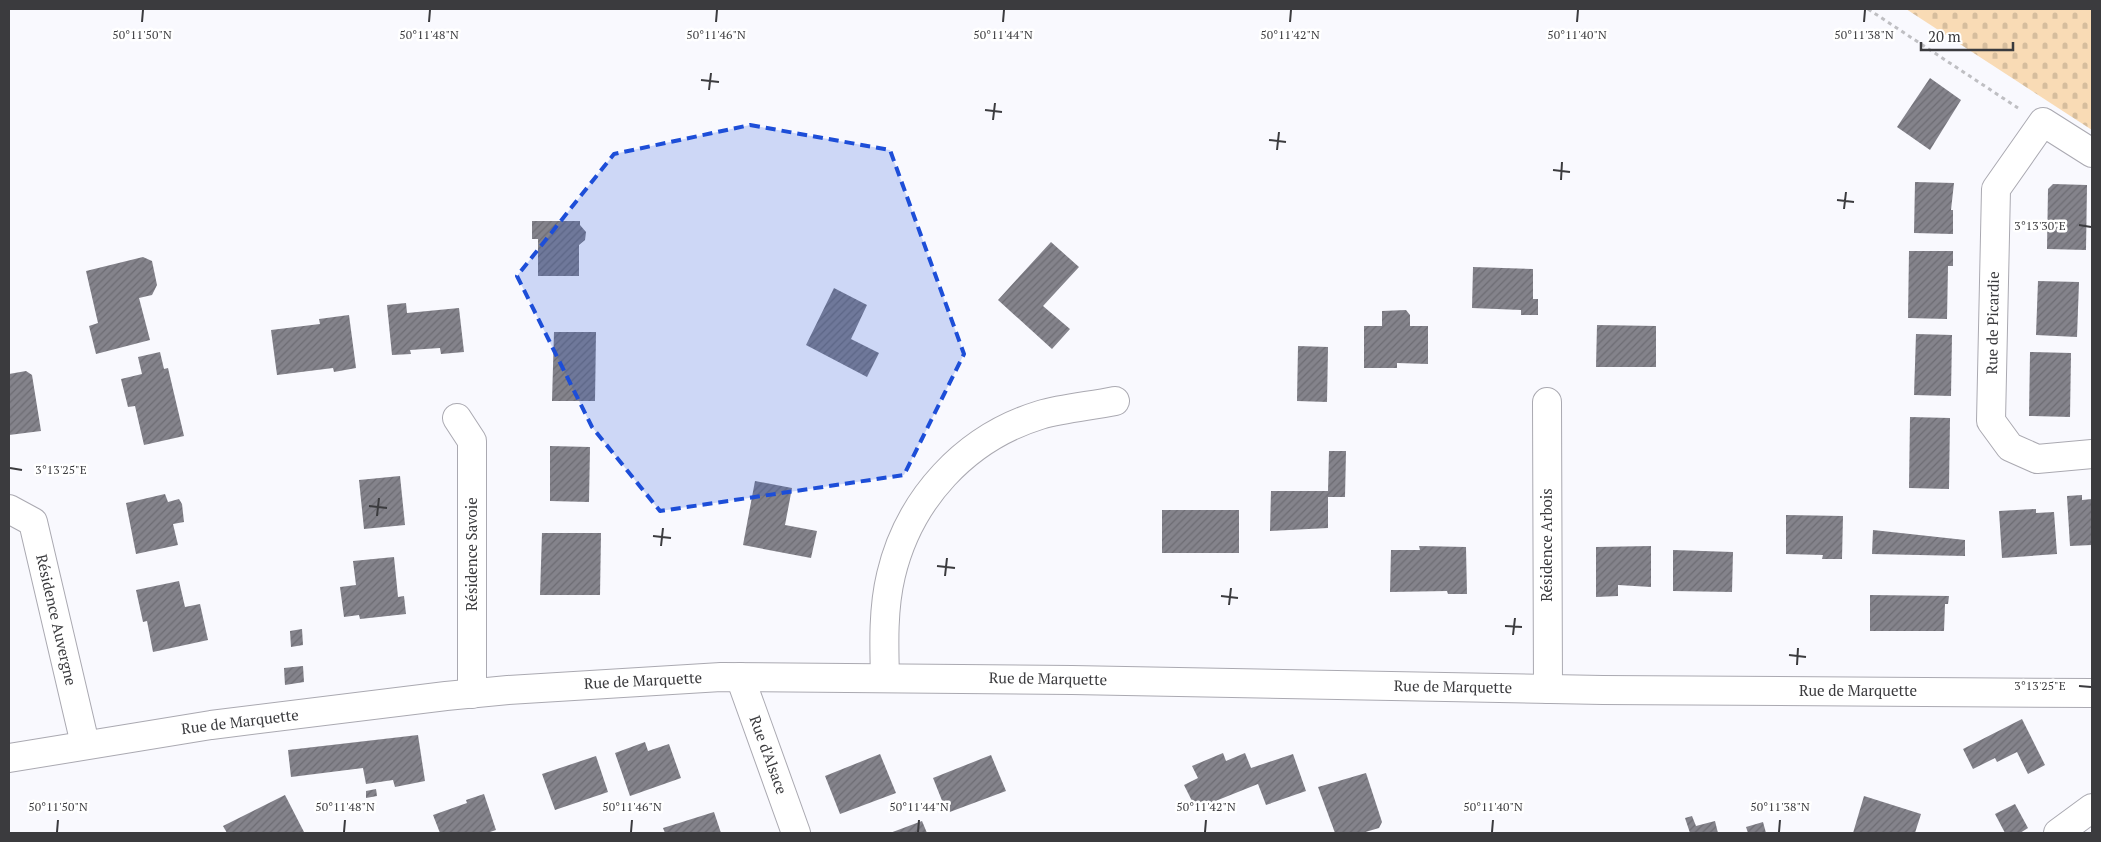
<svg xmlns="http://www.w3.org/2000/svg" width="2101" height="842" font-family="'PT Serif',serif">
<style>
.cemetery{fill:url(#cemetery-stones)}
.building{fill:url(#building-hatch)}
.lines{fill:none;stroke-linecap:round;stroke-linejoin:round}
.minor-casing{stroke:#aaa9b1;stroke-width:30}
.path{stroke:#bfbfc3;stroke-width:3;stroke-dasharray:4 4;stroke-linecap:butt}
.minor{stroke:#fff;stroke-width:28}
.marked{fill:#1d4ed8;fill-opacity:0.2;stroke:#1d4ed8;stroke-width:4;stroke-dasharray:10 6;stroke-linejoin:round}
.ticks{fill:none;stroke:#3b3b3e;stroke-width:2}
.labels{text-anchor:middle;stroke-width:5;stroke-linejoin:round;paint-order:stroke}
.street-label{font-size:15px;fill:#3b3b3e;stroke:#fff}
.ticks-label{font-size:12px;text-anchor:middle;fill:#3b3b3e;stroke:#fff;stroke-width:5;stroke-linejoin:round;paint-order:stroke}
</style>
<defs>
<pattern id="cemetery-stones" width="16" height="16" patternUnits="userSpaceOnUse" patternTransform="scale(1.25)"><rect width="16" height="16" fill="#f9dbb5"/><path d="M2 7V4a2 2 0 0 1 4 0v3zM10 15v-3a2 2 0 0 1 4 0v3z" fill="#d6bd9d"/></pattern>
<pattern id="building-hatch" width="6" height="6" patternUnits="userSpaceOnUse" patternTransform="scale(1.25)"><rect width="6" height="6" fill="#84838b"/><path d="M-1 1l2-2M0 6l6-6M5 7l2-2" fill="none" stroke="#6d6c73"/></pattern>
</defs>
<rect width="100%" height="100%" fill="#f9f9fe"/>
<path class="cemetery" d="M1906,9H2092V130Z"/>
<g class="building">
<path d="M1930,78L1961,100L1930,150L1897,127Z"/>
<path d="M1915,182L1954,183L1951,210H1953V234L1914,233Z"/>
<path d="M2053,184L2087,185L2086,250L2047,249L2048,189Z"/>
<path d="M532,221H580V225L586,232L585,240L579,245V276H538V239H532Z"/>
<path d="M1051,242L1079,267L1043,306L1070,329L1052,349L998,300Z"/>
<path d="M1909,251H1953V266H1948L1947,319L1908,318Z"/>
<path d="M143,257L152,261L157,285L152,295L139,298L150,340L96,354L89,326L98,323L86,271Z"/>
<path d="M1473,267L1533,269V299H1538V315H1521V310L1472,308Z"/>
<path d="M2038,281L2079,282L2077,337L2036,335Z"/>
<path d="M834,288L867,305L851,339L879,353L867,377L806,345Z"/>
<path d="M406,303L407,313L459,308L464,352L441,354L440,348L410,350L411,354L392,355L387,305Z"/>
<path d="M1406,310L1410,315V326H1428V364L1397,363V368H1364V326H1382V311Z"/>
<path d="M349,315L356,368L334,372L333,368L277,375L271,330L320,324L319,319Z"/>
<path d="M1597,325L1656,326V367H1596Z"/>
<path d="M554,332H596L595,401H552Z"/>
<path d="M1916,334L1952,335L1951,396L1914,395Z"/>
<path d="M1298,346L1328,347L1327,402L1297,401Z"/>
<path d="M160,352L164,369L168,368L184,436L144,445L135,406L128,407L121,379L142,374L138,357Z"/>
<path d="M2030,352L2071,353L2070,417L2029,416Z"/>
<path d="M26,371L32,375L41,431L9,435V374Z"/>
<path d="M1910,417L1950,418L1949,489L1909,488Z"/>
<path d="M550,446L590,447L589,502L550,501Z"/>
<path d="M1329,451H1346L1345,497H1328V528L1270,531L1271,491H1328Z"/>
<path d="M400,476L405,525L364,529L359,480Z"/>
<path d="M755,481L792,488L785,525L817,531L811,558L743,545Z"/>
<path d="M165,494L168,502L179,499L182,504L184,522L173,524L178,545L136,554L126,503Z"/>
<path d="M2082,495V500L2092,499V545L2070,546L2067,496Z"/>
<path d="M2036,509V513L2054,512L2057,554L2002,558L1999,511Z"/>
<rect x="1162" y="510" width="77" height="43"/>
<path d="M1786,515L1843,516L1842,559H1822L1823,555L1786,554Z"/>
<path d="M1873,530L1965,540V556L1872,554Z"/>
<path d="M542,533H601L600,595H540Z"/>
<path d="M1419,546L1466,547L1467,594H1448L1447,591L1390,592L1391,550H1420Z"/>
<path d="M1651,546V587L1618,585V596L1596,597V547Z"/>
<path d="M1673,550L1733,552L1732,592L1673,591Z"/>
<path d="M394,557L398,597L404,596L406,614L360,619L359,615L344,617L340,587L356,585L353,561Z"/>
<path d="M179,581L185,607L200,604L208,640L153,652L147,621L143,622L136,590Z"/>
<path d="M1870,595L1949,596L1948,604H1945L1944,631H1870Z"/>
<path d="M302,629L303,645L291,647L290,631Z"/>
<path d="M303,666L304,682L285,685L284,668Z"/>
<path d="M2022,719L2045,765L2028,774L2017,752L1997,762L1995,758L1973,769L1963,749Z"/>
<path d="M418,735L425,781L395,787L393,780L366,784L363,768L291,777L288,750Z"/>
<path d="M645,742L648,751L669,744L681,778L630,796L615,753Z"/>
<path d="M1223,753L1226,761L1245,753L1251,768L1293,754L1306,791L1266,805L1258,784L1208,804L1207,801L1195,807L1184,785L1198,778L1192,766Z"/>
<path d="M880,754L896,793L840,814L825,776Z"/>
<path d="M991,755L1006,791L947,813L933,778Z"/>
<path d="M596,756L608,792L555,810L542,774Z"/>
<path d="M1366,773L1382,822L1379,828L1362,833H1335L1318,787Z"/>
<path d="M376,789L377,796L366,798V791Z"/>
<path d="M484,794L496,830L487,833H440L433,815L467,803L466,800Z"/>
<path d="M285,795L304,832L227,833L223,826Z"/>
<path d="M1864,796L1921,814L1915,833H1853Z"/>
<path d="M2015,804L2028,828L2020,833H2005L1995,814Z"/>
<path d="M714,812L721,833H665L663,828Z"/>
<path d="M1692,816L1696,826L1715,821L1718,833H1690L1685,818Z"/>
<path d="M922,821L927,833H890Z"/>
<path d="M1763,822L1766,833H1748L1746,827Z"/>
</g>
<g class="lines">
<g class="minor-casing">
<g id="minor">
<path d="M2092,153L2043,122L1996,189L1991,421L2010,447L2037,459L2092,454"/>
<path d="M1547,402L1548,689"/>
<path d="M457,418L472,441V694"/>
<path d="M9,509L33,522L85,744"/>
<path d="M740,677L796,833"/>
<path d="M885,678C884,644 883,608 891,575C909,499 965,438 1040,415C1064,408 1091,406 1115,401"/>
<path d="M9,758L211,725L446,696L508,690L721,677L1072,680L1603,690L2092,693"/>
<path d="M2058,833L2092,808"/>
</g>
</g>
<path class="path" d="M1868,9L2018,108"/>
<use href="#minor" class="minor"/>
</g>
<path class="marked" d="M750,125L890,150L964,354L904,475L660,511L592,427L517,276L614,154Z"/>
<path class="ticks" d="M142,22L143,10M429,22L430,10M716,22L717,10M1003,22L1004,10M1290,22L1291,10M1577,22L1578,10M1864,22L1865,10M701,80L719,82M709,90L711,73M985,110L1002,112M993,120L995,103M1269,140L1286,142M1277,150L1279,132M1553,170L1570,172M1561,180L1562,162M1837,200L1854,202M1844,209L1846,192M2079,225L2091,227M10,468L22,470M369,506L387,508M377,516L379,498M653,536L671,538M661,546L663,528M937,566L955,568M945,576L947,558M1221,596L1238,598M1229,605L1231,588M1505,626L1522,627M1513,635L1515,618M1789,655L1806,657M1797,665L1798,648M2079,686L2091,687M57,832L58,820M344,832L345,820M631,832L632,820M918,832L919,820M1205,832L1206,820M1492,832L1493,820M1779,832L1780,820"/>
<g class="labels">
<g class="street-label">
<text transform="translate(1993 323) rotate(-89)" y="5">Rue de Picardie</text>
<text transform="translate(1547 545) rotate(-90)" y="5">Résidence Arbois</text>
<text transform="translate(472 554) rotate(-90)" y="5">Résidence Savoie</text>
<text transform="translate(56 620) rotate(77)" y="5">Résidence Auvergne</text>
<text transform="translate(1048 679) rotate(1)" y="5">Rue de Marquette</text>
<text transform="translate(643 681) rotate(-3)" y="5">Rue de Marquette</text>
<text transform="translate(1453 687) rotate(1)" y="5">Rue de Marquette</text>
<text x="1858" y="696">Rue de Marquette</text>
<text transform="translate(240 722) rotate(-7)" y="5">Rue de Marquette</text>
<text transform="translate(768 755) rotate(70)" y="5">Rue d'Alsace</text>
</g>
</g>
<g class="ticks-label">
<text x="142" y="39">50°11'50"N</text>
<text x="429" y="39">50°11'48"N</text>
<text x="716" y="39">50°11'46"N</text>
<text x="1003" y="39">50°11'44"N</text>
<text x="1290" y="39">50°11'42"N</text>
<text x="1577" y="39">50°11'40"N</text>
<text x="1864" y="39">50°11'38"N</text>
<text x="2040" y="230">3°13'30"E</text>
<text x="61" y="474">3°13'25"E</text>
<text x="2040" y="690">3°13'25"E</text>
<text x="58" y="811">50°11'50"N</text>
<text x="345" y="811">50°11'48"N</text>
<text x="632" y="811">50°11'46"N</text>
<text x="919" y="811">50°11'44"N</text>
<text x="1206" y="811">50°11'42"N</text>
<text x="1493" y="811">50°11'40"N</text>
<text x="1780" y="811">50°11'38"N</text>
</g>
<rect width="2101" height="842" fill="none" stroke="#3b3b3e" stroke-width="20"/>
<path d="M1921 42v8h92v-8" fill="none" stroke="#3b3b3e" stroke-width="2.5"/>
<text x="1928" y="42" font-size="15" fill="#3b3b3e" stroke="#ffffff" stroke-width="4" paint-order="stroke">20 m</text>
</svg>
